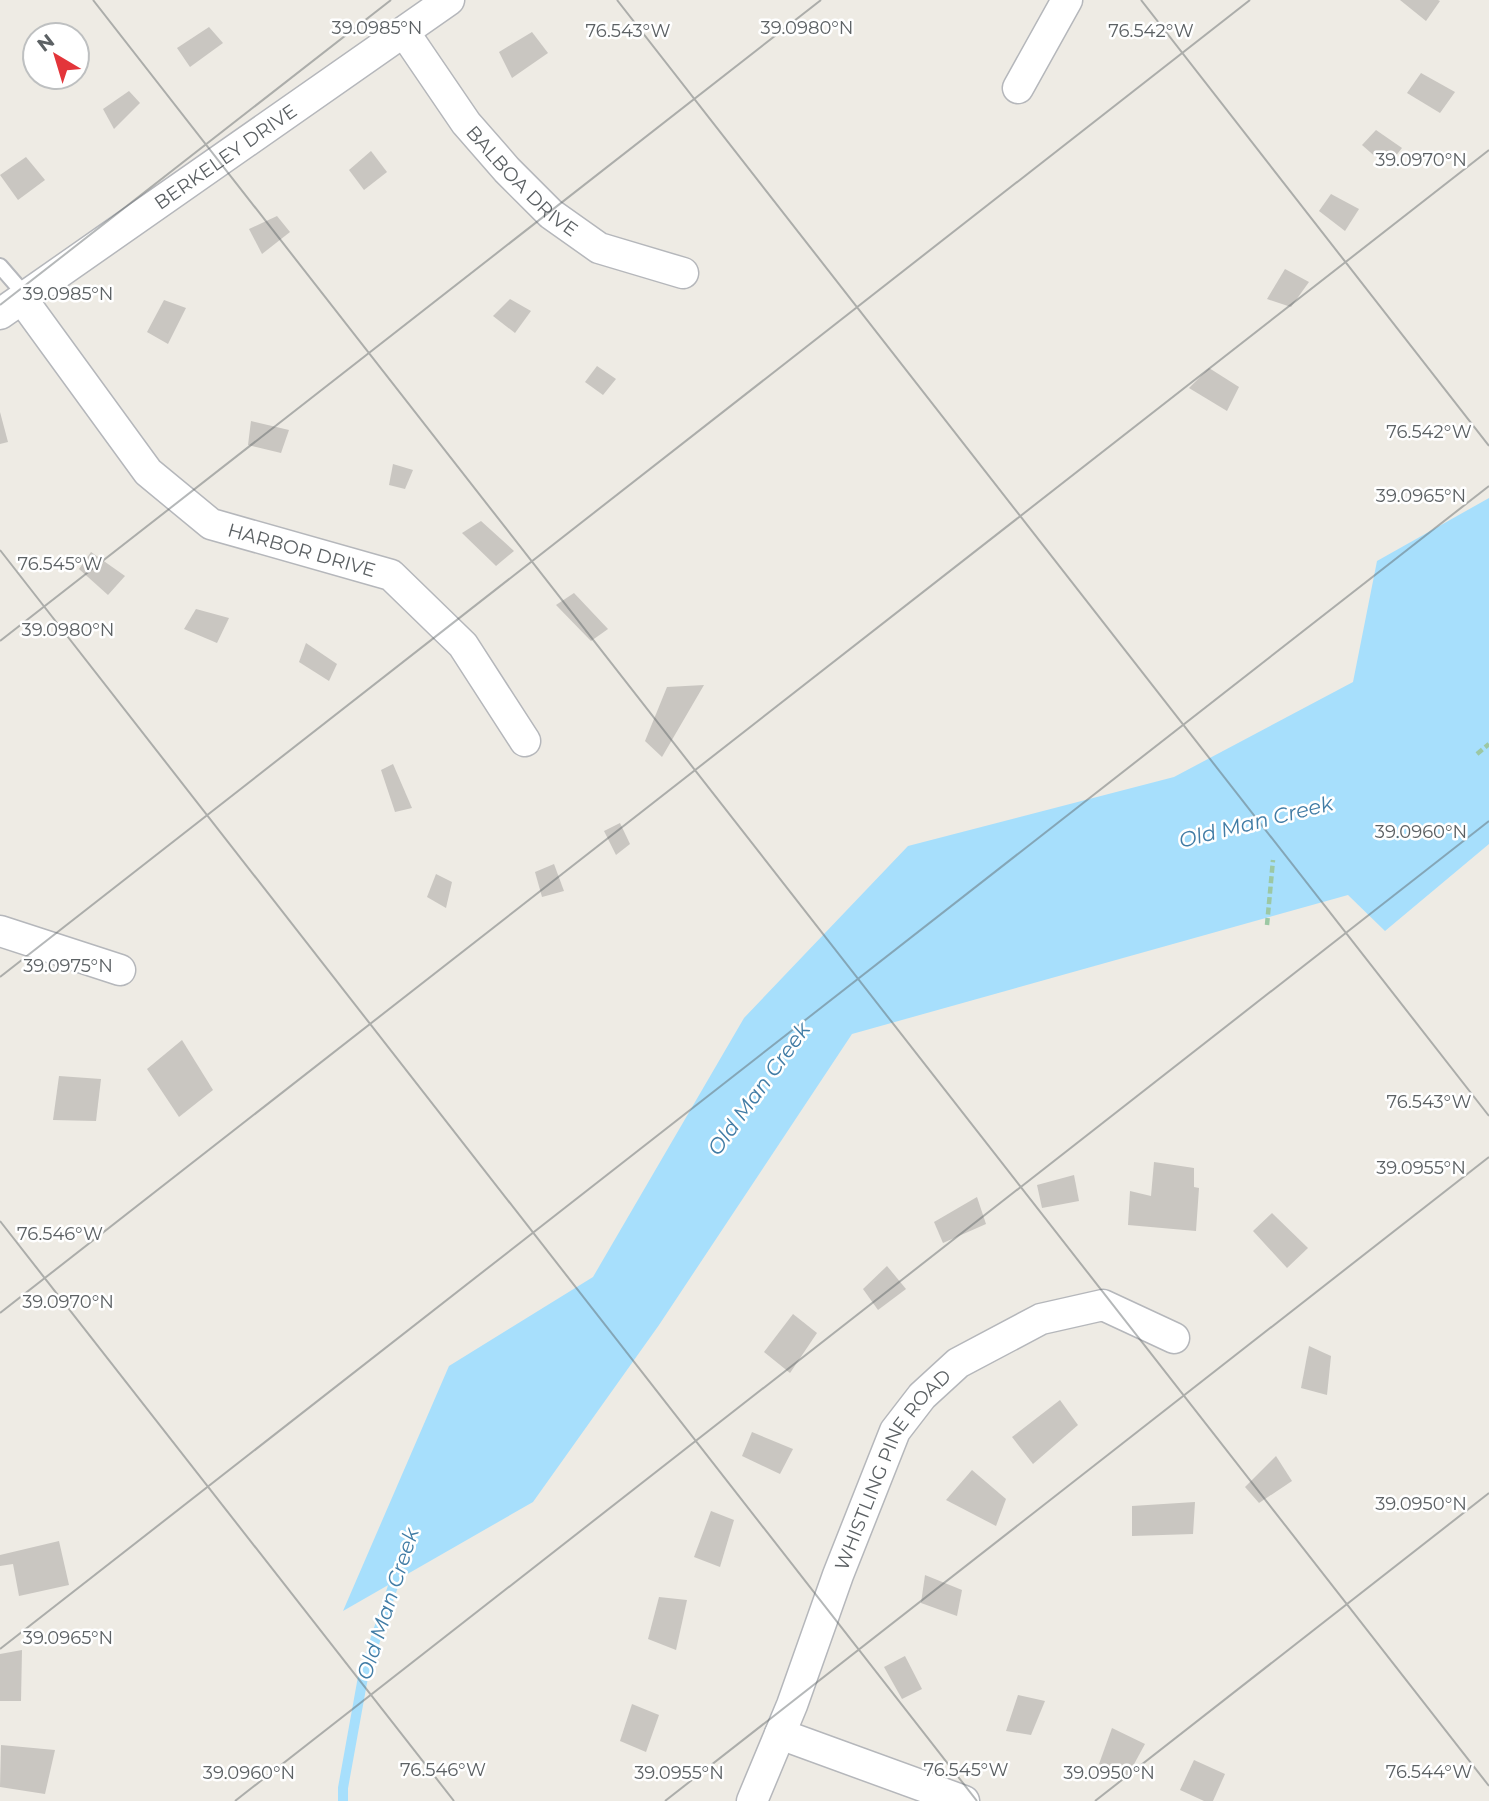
<svg xmlns="http://www.w3.org/2000/svg" width="1489" height="1801" font-family="Montserrat,sans-serif">
<style>
.water{fill:#a7dffc}
.lines{fill:none;stroke-linecap:round;stroke-linejoin:round}
.stream{stroke:#a7dffc;stroke-width:10}
.building{fill:#c9c6c1}
.service-casing{stroke:#b5b7bb;stroke-width:18}
.minor-casing{stroke:#b5b7bb;stroke-width:33}
.path{stroke:#9cc8a4;stroke-width:4.5;stroke-dasharray:7 3.5;stroke-linecap:butt}
.service{stroke:#fff;stroke-width:14}
.minor{stroke:#fff;stroke-width:30}
.ticks{fill:none;stroke:#5c6164;stroke-width:2;stroke-opacity:0.45}
.labels{text-anchor:middle;stroke-width:5;stroke-linejoin:round;paint-order:stroke}
.street-label{font-size:19px;fill:#5c6164;stroke:#fff}
.water-label{font-size:21px;font-style:italic;fill:#417ca5;stroke:#fff}
.ticks-label{font-size:18px;text-anchor:middle;fill:#5c6164;stroke:#fff;stroke-width:5;stroke-linejoin:round;paint-order:stroke}
</style>
<rect width="100%" height="100%" fill="#eeebe4"/>
<path class="water" d="M1489,498V844L1385,931L1348,895L852,1034L659,1325L533,1502L343,1611L449,1366L593,1277L744,1018L908,846L1174,777L1353,682L1377,561Z"/>
<g class="lines">
<path class="stream" d="M343,1801V1788L363,1677L398,1571"/>
</g>
<g class="building">
<path d="M1400,0H1438L1440,1L1426,21Z"/>
<path d="M209,27L223,43L190,67L177,48Z"/>
<path d="M532,32L548,53L512,78L499,52Z"/>
<path d="M1421,73L1455,92L1440,113L1407,93Z"/>
<path d="M129,91L140,103L114,129L103,109Z"/>
<path d="M1376,130L1402,148L1387,167L1362,145Z"/>
<path d="M371,151L387,172L364,190L349,170Z"/>
<path d="M26,157L45,180L18,200L0,175Z"/>
<path d="M1331,194L1359,209L1345,231L1319,211Z"/>
<path d="M277,216L290,232L262,254L249,229Z"/>
<path d="M1285,269L1309,282L1291,307L1267,299Z"/>
<path d="M510,299L531,311L515,333L493,316Z"/>
<path d="M164,300L186,308L168,344L147,332Z"/>
<path d="M597,366L616,379L603,395L585,382Z"/>
<path d="M1209,368L1239,387L1227,411L1189,388Z"/>
<path d="M0,412L8,442L0,444Z"/>
<path d="M251,421L289,430L281,453L248,445Z"/>
<path d="M393,464L413,470L405,489L389,485Z"/>
<path d="M481,521L514,551L496,566L462,533Z"/>
<path d="M91,552L125,576L108,595L79,569Z"/>
<path d="M574,593L608,629L591,641L556,605Z"/>
<path d="M196,609L229,618L217,643L184,629Z"/>
<path d="M306,643L337,664L329,681L299,662Z"/>
<path d="M704,685L662,757L645,741L667,687Z"/>
<path d="M393,764L412,808L395,812L381,770Z"/>
<path d="M620,823L630,844L616,855L604,831Z"/>
<path d="M554,864L564,891L542,897L535,872Z"/>
<path d="M436,874L452,882L446,908L427,897Z"/>
<path d="M182,1040L213,1090L179,1117L147,1069Z"/>
<path d="M59,1076L101,1079L96,1121L53,1120Z"/>
<path d="M1154,1162L1194,1168V1187L1199,1188L1196,1231L1128,1225L1130,1191L1151,1196Z"/>
<path d="M1074,1175L1079,1201L1042,1208L1037,1185Z"/>
<path d="M977,1197L986,1224L943,1243L934,1222Z"/>
<path d="M1272,1213L1308,1248L1287,1268L1253,1231Z"/>
<path d="M887,1266L906,1289L878,1310L863,1289Z"/>
<path d="M793,1314L817,1333L790,1373L764,1352Z"/>
<path d="M1309,1346L1331,1356L1327,1395L1301,1388Z"/>
<path d="M1060,1400L1078,1425L1033,1464L1012,1437Z"/>
<path d="M752,1432L793,1449L780,1474L742,1456Z"/>
<path d="M1276,1456L1292,1481L1259,1503L1245,1487Z"/>
<path d="M972,1470L1006,1499L996,1526L946,1500Z"/>
<path d="M1195,1502L1193,1534L1132,1536V1506Z"/>
<path d="M711,1511L734,1520L720,1567L694,1557Z"/>
<path d="M59,1541L69,1585L19,1596L13,1564L0,1566V1555Z"/>
<path d="M925,1575L962,1590L957,1616L921,1603Z"/>
<path d="M659,1597L687,1600L676,1650L648,1639Z"/>
<path d="M22,1650L21,1701H0V1654Z"/>
<path d="M905,1656L922,1689L902,1699L884,1667Z"/>
<path d="M1018,1695L1045,1701L1031,1735L1006,1731Z"/>
<path d="M632,1704L659,1715L646,1752L620,1741Z"/>
<path d="M1112,1728L1145,1744L1127,1777L1099,1764Z"/>
<path d="M1,1745L55,1750L45,1794L0,1787Z"/>
<path d="M1194,1760L1225,1774L1213,1801H1204L1180,1790Z"/>
</g>
<g class="lines">
<g class="service-casing">
<path id="service" d="M0,266L26,296"/>
</g>
<g class="minor-casing">
<g id="minor">
<path id="s1" d="M404,32L466,123L507,170L551,214L599,248L683,273"/>
<path d="M1018,88L1067,0"/>
<path id="s2" d="M22,299L148,472L211,524L391,575L463,645L525,741"/>
<path id="s3" d="M0,314L449,0"/>
<path d="M0,931L120,970"/>
<path d="M780,1734L964,1801"/>
<path id="s4" d="M752,1801L792,1705L838,1575L895,1431L922,1396L958,1363L1041,1319L1103,1305L1174,1338"/>
</g>
</g>
<g class="path">
<path d="M1477,754L1489,744"/>
<path d="M1267,925L1273,860"/>
</g>
<use href="#service" class="service"/>
<use href="#minor" class="minor"/>
</g>
<path class="ticks" d="M93,0L1489,1786M617,0L1489,1116M1141,0L1489,446M0,305L391,0M0,550L977,1801M0,641L821,0M0,977L1250,0M0,1221L454,1801M0,1313L1489,150M0,1649L1489,486M235,1801L1489,821M665,1801L1489,1157M1095,1801L1489,1493"/>
<g class="labels">
<g class="street-label">
<text dy="7" stroke="none"><textPath href="#s3" startOffset="275">BERKELEY DRIVE</textPath></text>
<text dy="7" stroke="none"><textPath href="#s1" startOffset="191">BALBOA DRIVE</textPath></text>
<text dy="7" stroke="none"><textPath href="#s2" startOffset="390">HARBOR DRIVE</textPath></text>
<text dy="7" stroke="none"><textPath href="#s4" startOffset="362">WHISTLING PINE ROAD</textPath></text>
</g>
<g class="water-label">
<text transform="translate(1256 822) rotate(-14)" y="7">Old Man Creek</text>
<text transform="translate(759 1089) rotate(-54)" y="7">Old Man Creek</text>
<text transform="translate(388 1604) rotate(-72)" y="7">Old Man Creek</text>
</g>
</g>
<g class="ticks-label">
<text x="377" y="34">39.0985°N</text>
<text x="807" y="34">39.0980°N</text>
<text x="628" y="37">76.543°W</text>
<text x="1151" y="37">76.542°W</text>
<text x="1421" y="166">39.0970°N</text>
<text x="68" y="300">39.0985°N</text>
<text x="1429" y="438">76.542°W</text>
<text x="1421" y="502">39.0965°N</text>
<text x="60" y="570">76.545°W</text>
<text x="68" y="636">39.0980°N</text>
<text x="1421" y="838">39.0960°N</text>
<text x="68" y="972">39.0975°N</text>
<text x="1429" y="1108">76.543°W</text>
<text x="1421" y="1174">39.0955°N</text>
<text x="60" y="1240">76.546°W</text>
<text x="68" y="1308">39.0970°N</text>
<text x="1421" y="1510">39.0950°N</text>
<text x="68" y="1644">39.0965°N</text>
<text x="443" y="1776">76.546°W</text>
<text x="966" y="1776">76.545°W</text>
<text x="1429" y="1778">76.544°W</text>
<text x="249" y="1779">39.0960°N</text>
<text x="679" y="1779">39.0955°N</text>
<text x="1109" y="1779">39.0950°N</text>
</g>
<g transform="translate(56 56) rotate(322)"><circle r="33" fill="#ffffff" stroke="#bec0c1" stroke-width="2"/>
<path d="M0-5L12 26L0 18L-12 26Z" fill="#e3353a"/>
<text y="-10" font-size="19" font-weight="bold" text-anchor="middle" fill="#5c6164">N</text>
</g>
</svg>
